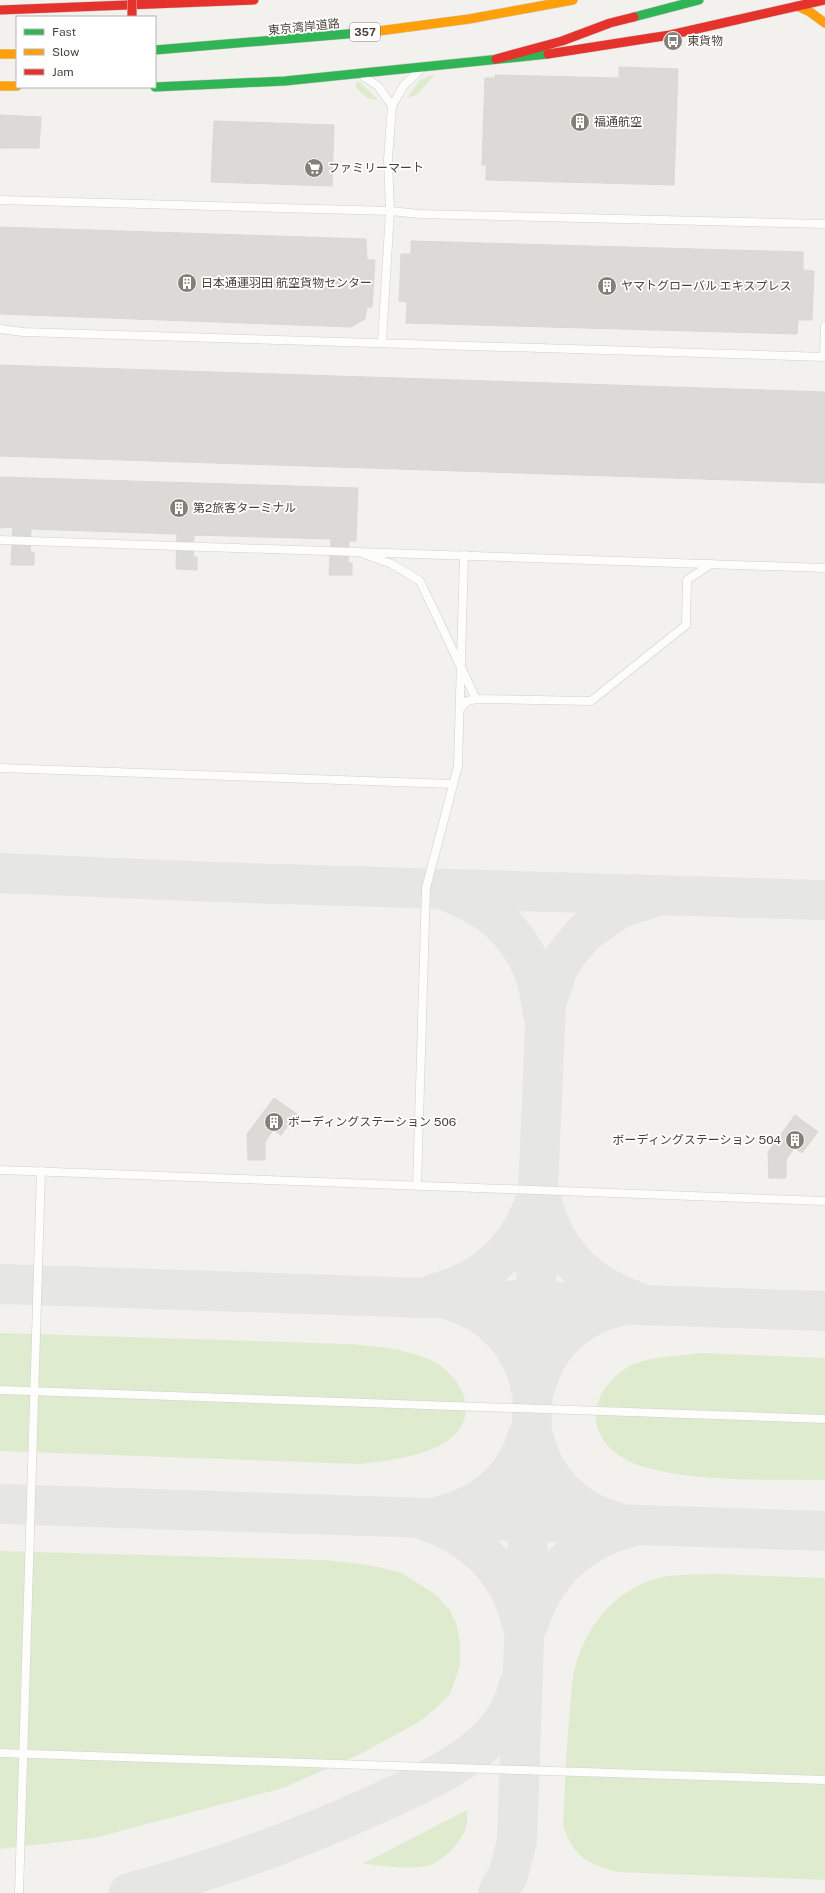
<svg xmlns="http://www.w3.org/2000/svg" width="825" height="1893" font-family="'Public Sans','Noto Sans JP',sans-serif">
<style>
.green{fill:#dfebcf}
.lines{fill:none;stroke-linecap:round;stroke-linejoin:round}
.taxiway{stroke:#e6e6e3;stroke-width:40}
.building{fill:#dcdad6;stroke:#dbd8d3}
.lane-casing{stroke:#d1cfcb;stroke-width:9}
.fast-casing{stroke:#d1cec5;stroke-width:10}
.slow-casing{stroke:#d1cec5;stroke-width:10}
.jam-casing{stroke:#d1cec5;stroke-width:10}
.lane{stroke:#fdfdfc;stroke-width:8}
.fast{stroke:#30b455;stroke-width:9}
.slow{stroke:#ff9f0a;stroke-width:9}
.jam{stroke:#e5322d;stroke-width:9}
.jam-bridge-casing{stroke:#d1cec5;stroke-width:10;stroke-linecap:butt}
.jam-bridge{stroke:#e5322d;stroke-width:9}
.labels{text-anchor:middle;stroke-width:3.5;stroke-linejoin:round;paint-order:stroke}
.shield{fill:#fff;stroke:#807b74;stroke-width:1}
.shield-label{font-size:11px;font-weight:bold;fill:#494339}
.street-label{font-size:12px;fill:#494339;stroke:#fff}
.poi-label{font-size:12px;fill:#494339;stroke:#fff;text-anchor:start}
</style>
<rect width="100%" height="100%" fill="#f3f1ed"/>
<g class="green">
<path d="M435,74L418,94L407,98L420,80Z"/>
<path d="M356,82H360L378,100L367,98L356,88Z"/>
<path d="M0,1333L348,1344C374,1346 401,1348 426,1358C441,1363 459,1380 464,1396C479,1452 397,1460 359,1464L0,1451Z"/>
<path d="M701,1353L825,1358V1480C768,1479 696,1483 641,1466C601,1453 579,1416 611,1381C617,1375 624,1368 632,1365C653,1356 679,1356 701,1353Z"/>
<path d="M0,1551L325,1560L368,1565L400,1572L435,1594L449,1609L456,1623L460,1642V1666L450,1694L437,1707L419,1722L358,1755L283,1788L94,1838L0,1849Z"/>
<path d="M715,1574L825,1578V1880L618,1872C588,1864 573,1857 563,1825C565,1790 566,1754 569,1719C571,1702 571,1683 575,1668C585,1629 611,1595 649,1581C669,1573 694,1575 715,1574Z"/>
<path d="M467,1810C467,1816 468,1823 466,1828C462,1841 443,1861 430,1865C409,1871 383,1865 362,1864Z"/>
</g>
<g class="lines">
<g class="taxiway">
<path d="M0,873L213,882L825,900"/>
<path d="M448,892C490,907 517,931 534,972C540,986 540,1003 544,1017"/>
<path d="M542,1202C554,1251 588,1285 635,1301"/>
<path d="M0,1284L825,1311"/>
<path d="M436,1293C485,1281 519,1248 535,1201"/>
<path d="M452,1301C491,1312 523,1346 530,1386"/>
<path d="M536,1385C546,1346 578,1315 618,1307"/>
<path d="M533,1435C542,1477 573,1510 614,1521"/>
<path d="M0,1504L825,1531"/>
<path d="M442,1515C482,1507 516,1477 527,1437"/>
<path d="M426,1521C473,1536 510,1572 521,1621"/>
<path d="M529,1623C543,1575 580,1540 628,1528"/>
<path d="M129,1893C216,1870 298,1840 379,1803C418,1785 463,1766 493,1734C505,1721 514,1704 518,1687"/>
<path d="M498,1893L508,1875L517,1841L536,1301L538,1191L546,1004L558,968L566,955L584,933L620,908L661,895"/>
</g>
</g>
<g class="building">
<path d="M619,67L678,69L674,185L486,180V165H482L485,78H495V75L619,78Z"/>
<path d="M0,115L41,117L39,148H0Z"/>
<path d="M214,121L334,125L332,186L211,182Z"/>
<path d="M0,227L366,239L367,260H375L372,307H367L365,319L351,327L0,314Z"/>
<path d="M411,241L803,252V270L814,271L812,320H798L797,334L406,323L407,302L399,301L401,254H411Z"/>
<path d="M0,365L825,392V483L0,456Z"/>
<path d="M0,477L358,488L356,541H349L348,563H352V575H329L331,539L194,535L193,557H197V570L176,569L177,534L31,529L30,552H34V565H11L13,527L0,528Z"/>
<path d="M274,1098L297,1114L281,1135L273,1130L265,1142V1160H248L247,1134Z"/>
<path d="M795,1115L818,1132L802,1153L794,1148L786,1160V1178H769L768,1152Z"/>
</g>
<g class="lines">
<g class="lane-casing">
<g id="lane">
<path d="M364,77L378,86L392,106"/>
<path d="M0,200L390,211L420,214L825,224"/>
<path d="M0,329L23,332L825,357"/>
<path d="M382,342L390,211L388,159L392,106L404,85L419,71"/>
<path d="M824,357L825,326"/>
<path d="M0,540L825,568"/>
<path d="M364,554L392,564L420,581L476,699"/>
<path d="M460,709L467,701L476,699L591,701L686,625L687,580L711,564"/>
<path d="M0,768L453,784"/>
<path d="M0,1170L825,1201"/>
<path d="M417,1186L426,888L458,766L464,555"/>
<path d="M0,1390L825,1419"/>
<path d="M0,1753L825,1780"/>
<path d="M19,1893L41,1171"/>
</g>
</g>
<g class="fast-casing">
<g id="fast">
<path d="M634,17L699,0"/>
<path d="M155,50L371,32"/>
<path d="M155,87L285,81L548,54"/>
</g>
</g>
<g class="slow-casing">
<g id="slow">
<path d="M797,6L810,12L825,23"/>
<path d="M371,32L469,19L573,0"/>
<path d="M0,54H17"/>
<path d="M0,86H17"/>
</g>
</g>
<g class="jam-casing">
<g id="jam">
<path d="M0,10L254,0"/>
<path d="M548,54L670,35L824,0"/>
<path d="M496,59L562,41L610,23L634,17"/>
</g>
</g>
<use href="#lane" class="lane"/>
<use href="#fast" class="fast"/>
<use href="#slow" class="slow"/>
<use href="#jam" class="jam"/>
<g class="jam-bridge-casing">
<path id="jam-bridge" d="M132,0V17"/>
</g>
<use href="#jam-bridge" class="jam-bridge"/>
</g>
<defs>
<g id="bus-disc" transform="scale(1)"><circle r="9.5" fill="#848078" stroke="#fff"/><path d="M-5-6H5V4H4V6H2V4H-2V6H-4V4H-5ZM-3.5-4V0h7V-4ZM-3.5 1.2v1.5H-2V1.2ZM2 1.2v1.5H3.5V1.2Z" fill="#fff"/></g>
<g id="building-disc" transform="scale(1)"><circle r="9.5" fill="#848078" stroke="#fff"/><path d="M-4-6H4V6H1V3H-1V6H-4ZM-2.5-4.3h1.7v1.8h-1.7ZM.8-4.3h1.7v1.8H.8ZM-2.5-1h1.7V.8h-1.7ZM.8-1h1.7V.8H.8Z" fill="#fff"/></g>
<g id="supermarket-disc" transform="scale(1)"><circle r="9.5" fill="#848078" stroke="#fff"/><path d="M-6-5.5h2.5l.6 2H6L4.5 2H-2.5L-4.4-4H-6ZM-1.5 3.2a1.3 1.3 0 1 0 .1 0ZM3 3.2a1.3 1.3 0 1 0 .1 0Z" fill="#fff"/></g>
</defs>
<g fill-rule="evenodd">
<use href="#bus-disc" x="673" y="41"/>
<use href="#building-disc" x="580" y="122"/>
<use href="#supermarket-disc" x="314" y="168"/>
<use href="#building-disc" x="187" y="283"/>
<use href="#building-disc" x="607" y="286"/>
<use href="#building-disc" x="179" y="508"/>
<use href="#building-disc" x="274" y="1122"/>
<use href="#building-disc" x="795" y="1140"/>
</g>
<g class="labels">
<rect class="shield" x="350" y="23" width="30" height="18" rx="3"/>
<g class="shield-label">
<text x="365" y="36">357</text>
</g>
<g class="street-label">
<text transform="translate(304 27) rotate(-6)" y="4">東京湾岸道路</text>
</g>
<g class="poi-label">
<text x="687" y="45">東貨物</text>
<text x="594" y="126">福通航空</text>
<text x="328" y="172">ファミリーマート</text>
<text x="201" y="287">日本通運羽田 航空貨物センター</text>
<text x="621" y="290">ヤマトグローバル エキスプレス</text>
<text x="193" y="512">第2旅客ターミナル</text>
<text x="288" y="1126">ボーディングステーション 506</text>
<text x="781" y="1144" text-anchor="end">ボーディングステーション 504</text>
</g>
</g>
<rect x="16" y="16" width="140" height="72" fill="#ffffff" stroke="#b6b4b0"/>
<rect x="24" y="29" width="20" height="6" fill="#30b455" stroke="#b6b4b0"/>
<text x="52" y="36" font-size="12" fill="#494339">Fast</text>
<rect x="24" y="49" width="20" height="6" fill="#ff9f0a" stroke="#b6b4b0"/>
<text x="52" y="56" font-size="12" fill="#494339">Slow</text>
<rect x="24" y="69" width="20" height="6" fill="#e5322d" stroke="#b6b4b0"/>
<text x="52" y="76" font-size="12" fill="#494339">Jam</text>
</svg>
